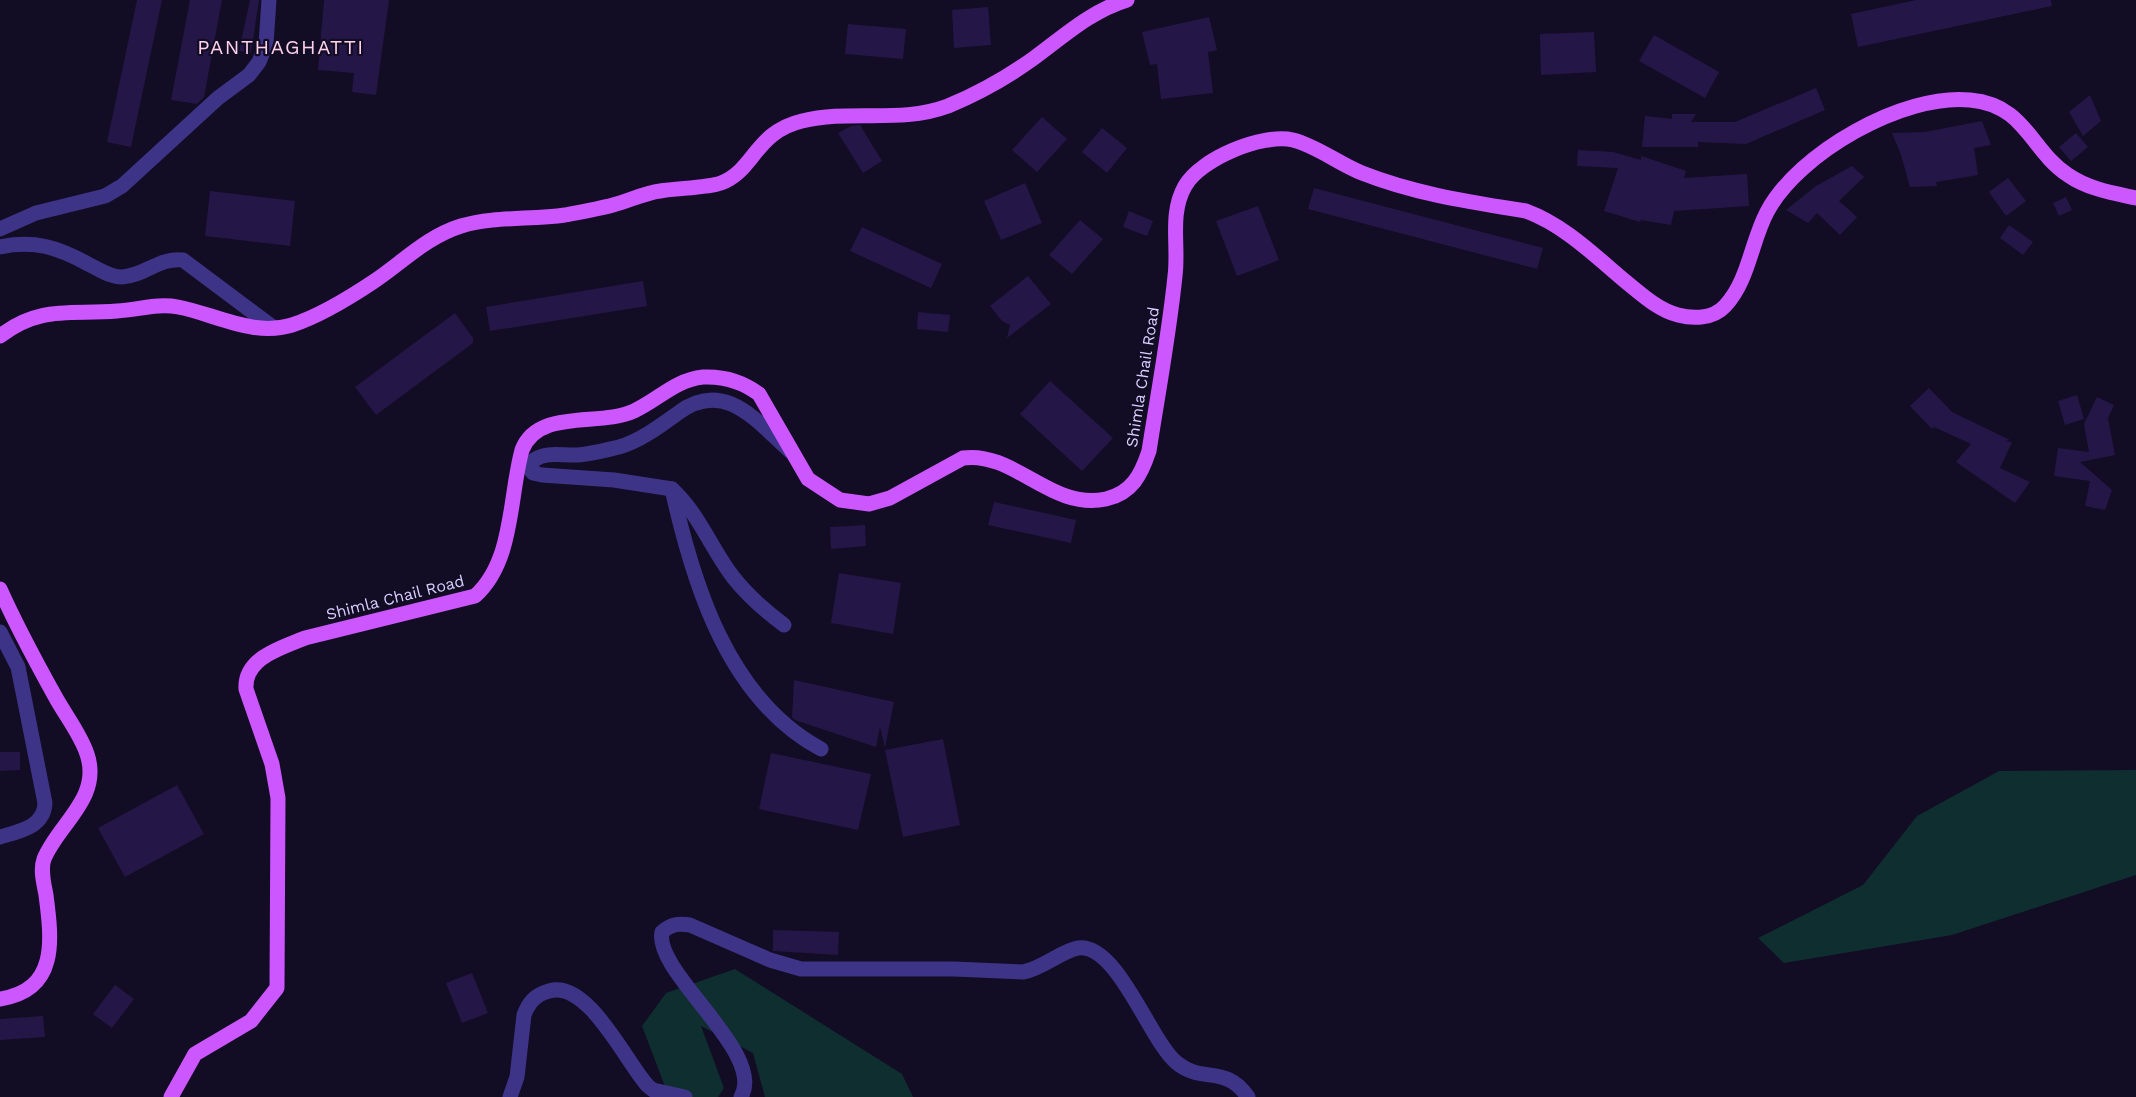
<svg xmlns="http://www.w3.org/2000/svg" width="2136" height="1097" font-family="'Work Sans',sans-serif">
<style>
.green{fill:#0f2e2f}
.building{fill:#241747}
.lines{fill:none;stroke-linecap:round;stroke-linejoin:round}
.minor{stroke:#3d3487;stroke-width:15}
.major{stroke:#cc57ff;stroke-width:15}
.labels{text-anchor:middle;stroke-width:4.5;stroke-linejoin:round;paint-order:stroke}
.street-label{font-size:16px;fill:#d8d0ff;stroke:#120c24}
.quarter-label{font-size:20px;letter-spacing:1.5px;fill:#ffd2eb;stroke:#120c24}
</style>
<rect width="100%" height="100%" fill="#120c24"/>
<g class="green">
<path d="M2136,770V875L1952,935L1784,963L1758,938L1863,885L1917,816L1999,771Z"/>
<path d="M735,969L902,1074L913,1097H765L753,1053L701,1026L724,1088L718,1097H669L642,1026L666,993Z"/>
</g>
<g class="building">
<path d="M137,0H162L131,147L107,142Z"/>
<path d="M190,0H222L204,97L197,104L171,100Z"/>
<path d="M250,0H259L251,53L239,51Z"/>
<path d="M324,0H389L376,95L352,92L354,73L318,70Z"/>
<path d="M1916,0H2051L2052,6L1858,47L1851,14Z"/>
<path d="M988,7L991,45L954,48L952,10Z"/>
<path d="M1209,17L1217,50L1208,52L1213,93L1161,99L1157,64L1150,65L1142,32Z"/>
<path d="M848,24L906,29L903,59L845,54Z"/>
<path d="M1594,32L1596,72L1541,75L1540,34Z"/>
<path d="M1654,35L1719,72L1705,98L1639,61Z"/>
<path d="M1816,88L1825,110L1746,144L1698,142V147H1642L1645,116L1672,119V114H1696L1691,122H1735Z"/>
<path d="M2090,95L2101,121L2083,136L2069,112Z"/>
<path d="M1042,117L1067,139L1037,172L1012,150Z"/>
<path d="M1982,121L1991,145L1974,148L1978,175L1936,182L1937,186L1910,187L1901,155L1892,133L1925,132Z"/>
<path d="M860,125L882,161L863,173L838,133L851,126Z"/>
<path d="M1102,128L1127,148L1107,173L1082,152Z"/>
<path d="M2076,133L2088,147L2071,161L2059,147Z"/>
<path d="M1578,150L1613,152L1641,160V156L1686,171L1684,178L1747,174L1749,206L1674,211L1671,225L1641,220L1640,222L1604,211L1618,168L1577,166Z"/>
<path d="M1852,166L1864,177L1839,201L1857,217L1840,235L1817,213L1808,223L1786,210L1816,186Z"/>
<path d="M2008,178L2026,201L2006,216L1989,192Z"/>
<path d="M1025,183L1042,223L1001,240L984,201Z"/>
<path d="M1314,188L1543,248L1537,269L1308,209Z"/>
<path d="M210,191L295,201L290,246L205,236Z"/>
<path d="M2066,197L2072,210L2059,216L2053,203Z"/>
<path d="M1258,206L1279,260L1237,276L1216,221Z"/>
<path d="M1129,211L1153,221L1147,236L1123,227Z"/>
<path d="M1080,220L1103,239L1072,274L1049,255Z"/>
<path d="M2009,225L2033,242L2023,255L2000,238Z"/>
<path d="M862,227L942,264L931,288L850,251Z"/>
<path d="M1028,276L1051,304L1007,338L1010,325L1002,321L990,306Z"/>
<path d="M643,281L647,306L490,331L486,307Z"/>
<path d="M918,312L950,315L948,332L917,329Z"/>
<path d="M455,313L473,338V343L376,415L355,387Z"/>
<path d="M1050,381L1113,438L1082,471L1020,414Z"/>
<path d="M1929,388L1952,412L2010,440L2005,441L2012,442L2000,468L2030,482L2015,503L1956,462L1971,444L1934,427L1932,429L1910,406Z"/>
<path d="M2077,395L2084,419L2065,425L2058,401Z"/>
<path d="M2097,397L2114,405L2108,418L2115,455L2080,462L2112,490L2105,510L2085,506L2090,481L2054,476L2058,448L2089,452L2084,424Z"/>
<path d="M994,502L1076,520L1071,543L988,525Z"/>
<path d="M865,525L866,546L831,549L830,527Z"/>
<path d="M839,573L901,583L893,634L831,623Z"/>
<path d="M794,680L894,702L885,748L880,727L876,747L795,720L792,717Z"/>
<path d="M943,739L960,825L903,837L885,750Z"/>
<path d="M0,752H20V770L0,771Z"/>
<path d="M771,753L871,774L858,830L759,809Z"/>
<path d="M177,785L204,834L125,877L98,828Z"/>
<path d="M773,930L839,932L838,955L773,951Z"/>
<path d="M472,973L488,1013L462,1023L446,983Z"/>
<path d="M115,985L134,999L112,1028L93,1014Z"/>
<path d="M43,1016L45,1037L0,1040V1019Z"/>
</g>
<g class="lines">
<g class="minor">
<path d="M0,229L36,213L105,196L122,186L218,98L249,75L259,62L266,44L269,0"/>
<path d="M0,247C34,240 58,247 88,264C99,269 109,277 122,277C144,276 160,257 183,260L274,328"/>
<path d="M672,489C693,584 728,699 821,749"/>
<path d="M784,625C764,610 748,596 733,577C711,548 699,514 672,489L614,480L542,475L533,473L530,469L534,460C547,451 563,456 578,455C592,454 606,450 619,447C640,441 660,426 678,413C725,378 757,422 790,451"/>
<path d="M0,632L18,667L45,803C44,827 20,831 0,837"/>
<path d="M510,1097L517,1077L524,1015C529,1002 535,995 549,991C588,979 627,1064 648,1086L653,1090L685,1097"/>
<path d="M741,1097C767,1053 653,972 662,932C671,924 679,923 690,925L770,960L801,969H954L1023,972C1042,969 1061,951 1078,948C1118,943 1150,1042 1177,1063C1203,1084 1225,1064 1248,1097"/>
</g>
<g class="major">
<path d="M0,336C40,305 71,315 117,311C138,310 157,303 178,307C215,314 253,337 292,325C320,316 349,298 373,282C403,262 426,237 461,226C494,216 531,220 565,215C581,212 598,209 613,205C629,201 644,193 660,191C677,188 707,188 721,183C754,171 755,132 802,121C851,109 900,124 948,106C977,94 1009,76 1034,58C1064,36 1091,11 1127,0"/>
<path d="M0,589C17,627 36,662 56,698C66,716 81,735 87,754C102,798 58,824 44,859C40,870 44,884 46,895C52,941 58,990 0,999"/>
<path d="M171,1097L195,1054L251,1021L277,988L278,798L272,764L246,689C244,658 281,648 305,638L475,596C514,561 509,497 522,450C538,408 600,427 634,411C658,400 675,380 703,377C724,376 743,382 759,394L808,479L840,500L869,504L890,498L963,458C1015,451 1051,511 1106,499C1132,493 1141,475 1149,451C1158,393 1169,335 1175,276C1179,246 1169,214 1185,186C1200,159 1262,133 1293,140C1317,146 1339,164 1362,173C1415,194 1470,202 1526,211C1564,225 1594,255 1625,281C1641,294 1658,310 1678,315C1693,319 1713,319 1725,306C1749,280 1751,242 1767,212C1798,153 1904,93 1970,100C2026,105 2030,150 2068,175C2088,189 2113,193 2136,198"/>
</g>
</g>
<g class="labels">
<g class="street-label">
<text transform="translate(1142 377) rotate(-81)" y="6">Shimla Chail Road</text>
<text transform="translate(395 597) rotate(-14)" y="6">Shimla Chail Road</text>
</g>
<g class="quarter-label">
<text x="281" y="54">PANTHAGHATTI</text>
</g>
</g>
</svg>
